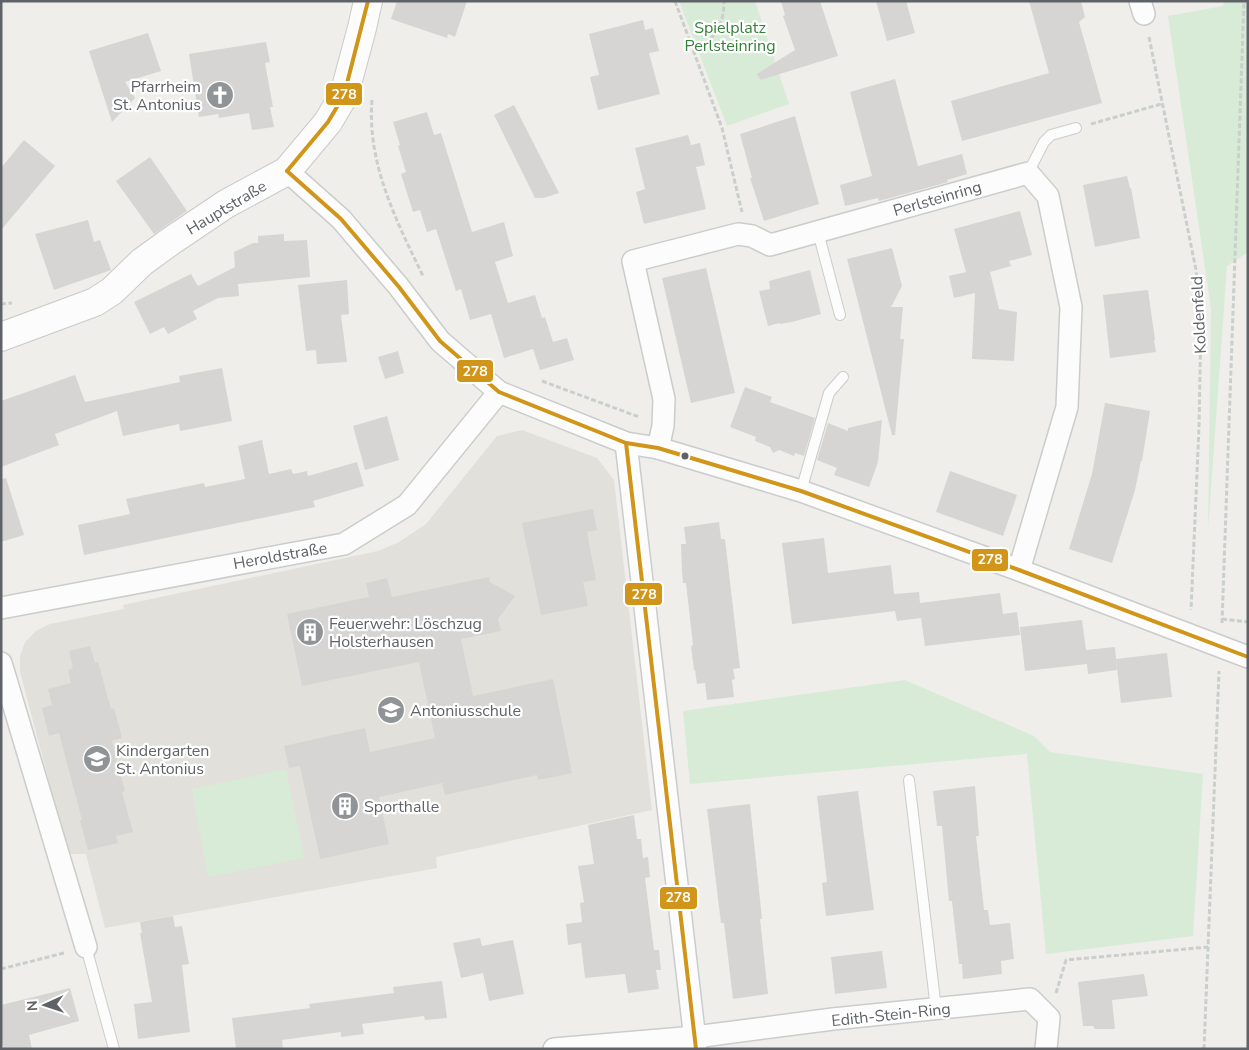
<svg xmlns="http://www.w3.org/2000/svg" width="1249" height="1050" font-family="'Nunito Sans',sans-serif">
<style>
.education{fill:#e2e0da}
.green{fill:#d8ebd6}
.building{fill:#d6d5d3}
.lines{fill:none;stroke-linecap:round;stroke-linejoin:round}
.service-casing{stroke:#cbcccc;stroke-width:12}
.minor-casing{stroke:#cbcccc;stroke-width:24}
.secondary-casing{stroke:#cacacb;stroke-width:30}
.path{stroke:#cacfcc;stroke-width:3;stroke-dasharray:5 2.5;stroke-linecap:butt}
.service{stroke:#fdfcfc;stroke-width:10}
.minor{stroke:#fdfcfc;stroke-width:21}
.secondary{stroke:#fdfcfc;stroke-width:28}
.bus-1-casing{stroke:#fff;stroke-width:8}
.bus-1{stroke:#d1951a;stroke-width:4}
.bus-dot{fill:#5f6368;stroke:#fff;stroke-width:2}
.labels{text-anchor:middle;stroke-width:4.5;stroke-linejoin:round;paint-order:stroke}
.park-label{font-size:16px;fill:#348238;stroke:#fff}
.poi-label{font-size:16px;fill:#5f6368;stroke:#fff;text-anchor:start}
.street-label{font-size:16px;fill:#5f6368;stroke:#fff}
.line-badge{stroke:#fff;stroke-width:2}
.badge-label{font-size:14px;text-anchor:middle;font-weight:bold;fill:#fff}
</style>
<rect width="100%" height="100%" fill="#efeeea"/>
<path class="education" d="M522,430L597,458L614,480L652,810L436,857L437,868L105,928L86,854H71L66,846L20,672V656L25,642L36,631L50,624L124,609L123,605L378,551L399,542L426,524L497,436Z"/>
<g class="green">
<path d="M679,1H755L789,104L727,126Z"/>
<path d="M1224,1H1248V252L1227,266L1208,530L1211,309L1168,16L1223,6Z"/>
<path d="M905,680L1034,736L1050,752L1203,774L1193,936L1046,954L1027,754L690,784L683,711Z"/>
<path d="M286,769L304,858L208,877L192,789Z"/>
</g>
<g class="building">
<path d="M397,1H467L455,37L448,34L447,38L391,19Z"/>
<path d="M781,1H820L838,56L760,80L757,74L795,50L783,16L785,15Z"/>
<path d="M876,1H906L915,33L887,41Z"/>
<path d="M1029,1H1081L1085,17L1079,22L1102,103L962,141L951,101L1049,73Z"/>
<path d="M643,20L645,30L653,28L659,51L649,53L660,94L598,110L590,77L599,75L589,34Z"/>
<path d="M148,33L161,71L125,82L135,98L112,122L89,51Z"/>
<path d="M266,42L270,62L265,63L273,107H270L274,127L252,130L249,113L219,118L218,114L199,117L189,54Z"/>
<path d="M895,79L918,166L962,154L967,174L947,180L948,182L879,201L878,198L845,206L840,185L872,176L850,92Z"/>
<path d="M514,105L559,193L543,198H535L494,115Z"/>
<path d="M427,112L434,135L441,133L472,232L504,222L513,256L495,262L508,303L535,295L542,318L545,317L553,342L567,338L574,360L540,370L533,349L504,358L491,314L470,320L461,289L456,291L436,229L427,232L420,210L413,212L401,174L406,172L398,146L400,145L393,122Z"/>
<path d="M795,116L819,204L764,221L750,178H752L740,134Z"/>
<path d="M688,135L691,145L700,143L705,165L696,167L706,209L644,224L636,192L645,189L635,148Z"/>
<path d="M24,140L55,166L1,230V168Z"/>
<path d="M150,157L187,211L154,234L116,181Z"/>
<path d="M1127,176L1130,188H1131L1140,238L1095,247L1083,185Z"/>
<path d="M1020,211L1032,255L1009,261L1011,266L990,272L999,309L1017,312L1014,361L972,359L975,293L954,298L949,276L966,272L954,229Z"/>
<path d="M88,220L94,242L100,240L111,270L54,290L35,234Z"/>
<path d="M284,234V241L307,240L310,277L238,284L239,296L218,298L193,311L197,319L168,334L164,327L150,334L134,302L191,274L198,286L235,267L234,252L253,243H258V236Z"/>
<path d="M892,248L902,286L891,307H903L900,339H904L895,435H892L847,259Z"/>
<path d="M706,268L735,393L691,403L662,278Z"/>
<path d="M810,270L821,314L792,322L780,324L779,323L768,326L759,291L770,289L769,281Z"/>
<path d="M347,280L349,314L341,315L347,362L317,364L316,350L306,351L298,285Z"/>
<path d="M1148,290L1155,340H1154L1156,352L1110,358L1103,295Z"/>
<path d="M398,351L404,373L385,379L378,357Z"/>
<path d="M222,368L232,421L180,431L179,424L123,436L117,411L55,434L59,445L1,467V401L75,375L85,402L180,382L179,376Z"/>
<path d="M745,387L772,397L770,402L815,418L804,456L795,453L794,456L779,450L773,453L770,447L755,441L756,437L730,427Z"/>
<path d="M1105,403L1150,411L1142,461H1141L1135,490L1112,563L1069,549L1092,474Z"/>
<path d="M387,416L399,460L365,470L353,426Z"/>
<path d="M882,420L878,462L869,487L834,475L837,468L817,460L828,423L848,431V428Z"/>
<path d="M262,440L269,474L291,469L293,474L307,471L308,476L357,462L364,486L313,501L315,507L84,555L78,525L130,514L126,499L204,483L205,487L245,479L238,446Z"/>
<path d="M950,471L1017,495L1003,536L936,512Z"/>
<path d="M6,478L24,535L1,542V479Z"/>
<path d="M593,509L597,530L587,532L596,580L583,582L588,606L541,615L522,523Z"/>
<path d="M719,522L721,539H725L740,668L733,669L735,679L732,680L734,697L707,700L705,683L697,684L695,670H694L691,646L693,645L686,583H683L682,571L681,544H686L684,527Z"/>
<path d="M824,538L828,573L891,565L894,594L919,592L920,603L1000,593L1003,614L1017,612L1020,635L925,646L921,618L897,621L895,611L792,624L782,543Z"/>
<path d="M489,577L490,582L515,596L498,619L501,631L461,639L473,696L553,679L572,773L538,780L537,775L445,795L442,783L379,797L389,844L320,859L300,766L289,768L284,746L365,728L370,752L435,738L419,662L302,686L287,614L369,597L366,583L387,578L392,597Z"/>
<path d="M1082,620L1086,650L1115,647L1117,670L1088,674L1087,664L1025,671L1020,627Z"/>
<path d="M90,646L95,663L98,662L111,709L114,708L122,738L112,741L125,791L122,792L133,832L116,836L118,843L88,850L80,820H82L59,733L49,736L42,708L52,705L48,689L71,683L68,670L73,668L69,651Z"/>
<path d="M1167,653L1172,697L1121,703L1116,659Z"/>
<path d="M975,786L979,836H976L984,910H988L990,925L1010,923L1014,959L1001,961L1002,974L963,979L962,964H959L952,901H949L942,826H937L933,791Z"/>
<path d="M858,791L874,910L826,916L822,883L827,882L817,796Z"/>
<path d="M750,804L762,919H760L768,994L733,999L724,923H721L707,809Z"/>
<path d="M634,815L637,839H641L643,858L648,857L650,877L645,878L654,950H659L661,970H656L659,989L628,993L625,974L585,978L581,943L568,945L566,924L582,922L580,903L584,902L578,866L594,864L588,825Z"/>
<path d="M173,916L175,927L182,926L189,964L182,965L190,1032L138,1039L134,1004L152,1002L140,933H142L140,922Z"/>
<path d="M480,938L482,946L513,940L524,994L489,1001L483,973L461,978L453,943Z"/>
<path d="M882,951L887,988L835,994L831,957Z"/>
<path d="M1144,974L1148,996L1112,1000L1115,1029H1095L1093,1026H1083L1078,982Z"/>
<path d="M442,981L447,1018L425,1020L424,1016L362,1024L364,1034L341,1037V1032L282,1040L283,1049H236L232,1018L310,1008L309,1004L394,993L393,987Z"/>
<path d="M70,988L79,1021L29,1035L32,1049H4L1,1037V1005Z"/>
</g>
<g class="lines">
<g class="service-casing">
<g id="service">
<path d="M1028,173L1044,142L1051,135L1076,128"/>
<path d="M818,232L840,315"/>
<path d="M801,491L829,393L843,377"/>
<path d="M909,780L936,1009"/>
<path d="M86,947L114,1049"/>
</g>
</g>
<g class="minor-casing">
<g id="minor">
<path d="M1140,1L1144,14"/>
<path d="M287,171L341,219L399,287L440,341L499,392L626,443L658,448L801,491L1019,570L1248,657"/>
<path d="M626,443L696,1049"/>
<path d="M658,448L663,426L664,399L633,261L738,234L752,236L770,245L1028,173L1048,196L1071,307L1067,407L1019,570"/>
<path d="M1,608L344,544L407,505L499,392"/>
<path d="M1,663L86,947"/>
<path d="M554,1049L695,1037L833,1019L1030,999L1049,1018L1046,1049"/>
</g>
</g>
<g class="secondary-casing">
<path id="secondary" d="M1,337L95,302L112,291L142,262L171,241L226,204L287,171L328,122L344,95L362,28L368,1"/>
</g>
<g class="path">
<path d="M675,1L722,128L742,212"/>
<path d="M1149,37L1196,270L1201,320L1199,427L1191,610"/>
<path d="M694,53C714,38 724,27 724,1"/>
<path d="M372,100C367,164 396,220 423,276"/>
<path d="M1091,124L1161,104"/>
<path d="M1,304L12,303"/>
<path d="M542,381L639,417"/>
<path d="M1222,619L1248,622"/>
<path d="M1222,623L1244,1"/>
<path d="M1,969L64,953"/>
<path d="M1056,993L1066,960L1208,947"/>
<path d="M1204,1049L1219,671"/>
</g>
<use href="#service" class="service"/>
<use href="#minor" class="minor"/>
<use href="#secondary" class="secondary"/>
<g class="bus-1-casing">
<g id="bus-1">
<path d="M287,171L341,219L399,287L440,341L499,392L626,443L658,448L801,491L1019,570L1248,657"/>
<path d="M287,171L328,122L344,95L368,1"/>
<path d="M626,443L696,1049"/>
</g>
</g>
<use href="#bus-1" class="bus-1"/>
</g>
<defs>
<g id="church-disc" transform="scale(1.4375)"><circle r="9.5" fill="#919496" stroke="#fff"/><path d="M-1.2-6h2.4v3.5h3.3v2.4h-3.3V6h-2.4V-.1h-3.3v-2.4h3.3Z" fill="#fff"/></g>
<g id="building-disc" transform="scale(1.4375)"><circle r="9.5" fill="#919496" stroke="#fff"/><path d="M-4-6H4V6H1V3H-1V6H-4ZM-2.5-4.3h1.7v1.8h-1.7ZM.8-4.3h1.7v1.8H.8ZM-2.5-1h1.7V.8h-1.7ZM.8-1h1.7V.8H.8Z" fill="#fff"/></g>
<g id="school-disc" transform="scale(1.4375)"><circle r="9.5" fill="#919496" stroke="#fff"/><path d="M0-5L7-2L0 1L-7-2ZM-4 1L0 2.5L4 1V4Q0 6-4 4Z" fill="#fff"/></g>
</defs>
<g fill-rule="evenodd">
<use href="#church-disc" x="220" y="95"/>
<use href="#building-disc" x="310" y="632"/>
<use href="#school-disc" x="391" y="710"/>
<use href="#school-disc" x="97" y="759"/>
<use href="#building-disc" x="345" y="806"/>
</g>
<circle class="bus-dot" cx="685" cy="456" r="4.5"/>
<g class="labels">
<g class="park-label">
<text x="730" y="33">Spielplatz<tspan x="730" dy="18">Perlsteinring</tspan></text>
</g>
<g class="poi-label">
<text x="201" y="92" text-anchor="end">Pfarrheim<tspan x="201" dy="18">St. Antonius</tspan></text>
<text x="329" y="629">Feuerwehr: Löschzug<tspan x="329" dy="18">Holsterhausen</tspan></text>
<text x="410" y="716">Antoniusschule</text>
<text x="116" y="756">Kindergarten<tspan x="116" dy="18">St. Antonius</tspan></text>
<text x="364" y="812">Sporthalle</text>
</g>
<g class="street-label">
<text transform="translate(937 198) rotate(-16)" y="6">Perlsteinring</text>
<text transform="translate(226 207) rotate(-31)" y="6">Hauptstraße</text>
<text transform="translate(1198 315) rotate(-93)" y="6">Koldenfeld</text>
<text transform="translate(280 555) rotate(-10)" y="6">Heroldstraße</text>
<text transform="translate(891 1014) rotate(-6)" y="6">Edith-Stein-Ring</text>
</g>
</g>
<g class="line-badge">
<rect x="325" y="82" width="38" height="24" rx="5" fill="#d1951a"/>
<rect x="456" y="359" width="38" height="24" rx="5" fill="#d1951a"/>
<rect x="971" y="548" width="38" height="24" rx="5" fill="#d1951a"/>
<rect x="624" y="582" width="39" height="24" rx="5" fill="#d1951a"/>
<rect x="659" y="886" width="39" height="24" rx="5" fill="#d1951a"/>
</g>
<g class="badge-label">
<text x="344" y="99">278</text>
<text x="475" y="376">278</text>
<text x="990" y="564">278</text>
<text x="644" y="599">278</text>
<text x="678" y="902">278</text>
</g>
<rect width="1249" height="1050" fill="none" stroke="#5f6368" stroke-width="5"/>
<g transform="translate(45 1005) rotate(267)" stroke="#ffffff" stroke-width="4" paint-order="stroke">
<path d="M0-4L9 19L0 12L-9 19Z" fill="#5f6368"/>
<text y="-8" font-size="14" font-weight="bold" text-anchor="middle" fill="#5f6368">N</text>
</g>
</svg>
